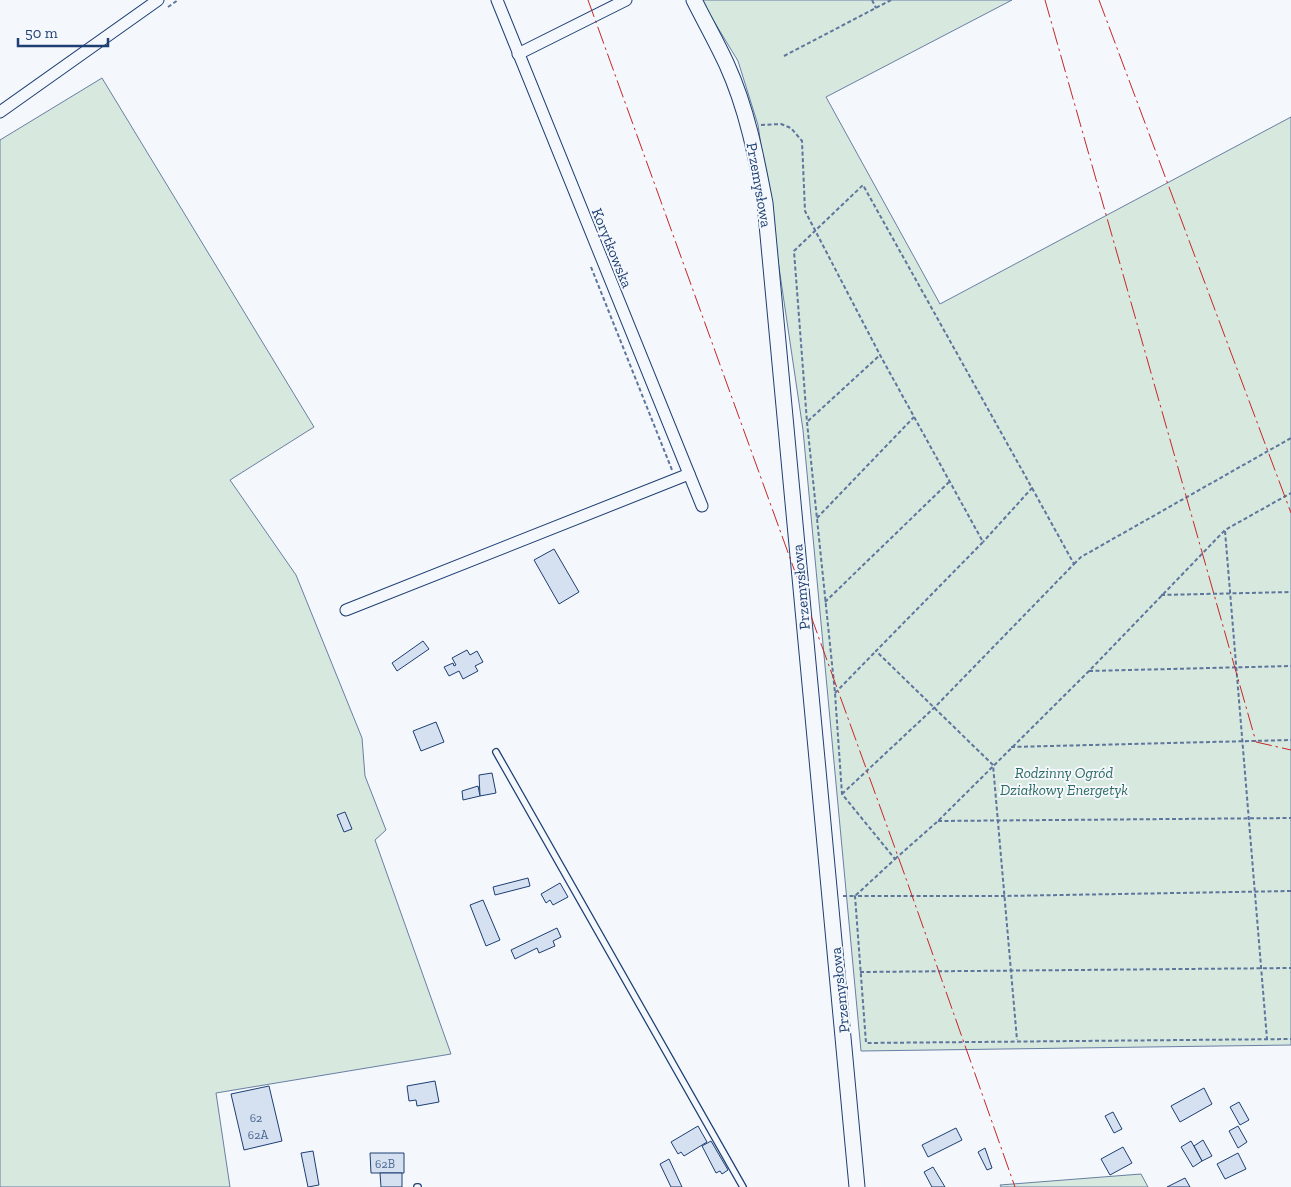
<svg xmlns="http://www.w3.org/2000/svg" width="1291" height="1187" font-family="'Zilla Slab',serif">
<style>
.green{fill:#d7e8df;stroke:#687fa3}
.building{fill:#d5e0f0;stroke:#1d3f73}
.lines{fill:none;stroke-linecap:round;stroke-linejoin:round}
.lane-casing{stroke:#1d3f73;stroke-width:8}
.street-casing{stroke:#1d3f73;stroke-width:13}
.secondary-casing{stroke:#1d3f73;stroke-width:17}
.path{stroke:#5e769c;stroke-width:2;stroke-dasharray:4 2.5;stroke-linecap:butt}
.lane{stroke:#f4f7fb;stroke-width:5.5}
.street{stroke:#f4f7fb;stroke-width:11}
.secondary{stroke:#f4f7fb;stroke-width:15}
.power{stroke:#c62828;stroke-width:1;stroke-dasharray:18 4 2.5 4;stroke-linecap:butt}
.labels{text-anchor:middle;stroke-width:4;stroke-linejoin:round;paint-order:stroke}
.number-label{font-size:12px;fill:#4b6792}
.street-label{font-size:15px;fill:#1d3f73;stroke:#f4f7fb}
.park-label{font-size:15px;font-style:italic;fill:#2c6c60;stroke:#f4f7fb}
</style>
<rect width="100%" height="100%" fill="#f4f7fb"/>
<g class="green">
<path d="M701,0H1012L826,97L940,304L1291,117V1045L861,1051L803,430L758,125L738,61Z"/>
<path d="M102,78L314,427L230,480L296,575L362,738L365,776L386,830L375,840L451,1054L216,1093L230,1187H0V140Z"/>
<path d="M1141,1174L1148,1187H1001L1000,1185Z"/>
</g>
<g class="building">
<path d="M554,549L579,592L559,604L534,560Z"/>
<path d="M423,641L429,649L397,671L392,663Z"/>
<path d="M467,650L470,655L477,651L483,662L475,666L478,671L463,679L459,671L449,676L444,667L453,663L454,666L456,665L452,658Z"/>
<path d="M436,722L444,742L421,751L413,731Z"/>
<path d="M492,773L496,793L480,796L479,775Z"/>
<path d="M478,786L480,796L463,800L462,791Z"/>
<path d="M345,812L352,829L344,832L337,815Z"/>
<path d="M528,878L530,886L495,895L493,887Z"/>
<path d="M560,883L568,897L553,905L550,900L546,903L541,894Z"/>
<path d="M483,900L500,940L486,946L470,905Z"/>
<path d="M557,928L561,937L553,941L555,946L539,953L537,948L515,959L511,950Z"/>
<path d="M435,1081L439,1102L417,1106L416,1100L409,1101L407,1086Z"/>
<path d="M269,1086L282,1141L244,1150L231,1094Z"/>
<path d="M1204,1088L1212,1104L1180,1122L1171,1106Z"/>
<path d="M1239,1102L1249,1120L1240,1125L1230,1107Z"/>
<path d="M1113,1112L1122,1129L1114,1133L1105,1116Z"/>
<path d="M698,1126L707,1142L684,1156L681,1152L678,1154L671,1142Z"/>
<path d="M1238,1126L1247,1142L1238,1148L1229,1131Z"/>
<path d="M956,1128L962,1140L928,1157L922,1145Z"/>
<path d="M1203,1140L1212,1156L1202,1161L1194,1146Z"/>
<path d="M711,1141L728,1170L722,1174L720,1171L716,1173L702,1146Z"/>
<path d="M1191,1141L1202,1161L1193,1167L1181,1147Z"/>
<path d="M1123,1147L1132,1163L1110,1175L1101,1159Z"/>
<path d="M985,1148L992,1168L987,1170L978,1152Z"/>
<path d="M313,1151L319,1185L308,1187L301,1153Z"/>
<path d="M370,1153H404V1173H371Z"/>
<path d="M1238,1153L1246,1169L1225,1179L1217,1164Z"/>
<path d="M669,1159L682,1187H671L660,1164Z"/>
<path d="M933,1167L945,1187H932L924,1172Z"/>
<path d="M380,1173H402V1187H381Z"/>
<path d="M1185,1178L1190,1187H1167Z"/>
</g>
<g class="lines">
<g class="lane-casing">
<g id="lane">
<path d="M496,752L743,1187"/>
<path d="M417,1187H418"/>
</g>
</g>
<g class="street-casing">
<g id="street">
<path d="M497,0L702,506"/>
<path d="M518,54L626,0"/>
<path d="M0,112L158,0"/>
<path d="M346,610L689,474"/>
</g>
</g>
<g class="secondary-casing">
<path id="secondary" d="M694,0C705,22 717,43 727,65C747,109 756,156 765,203L857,1187"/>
</g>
<g class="path">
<path d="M872,0L876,8"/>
<path d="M168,7L178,0"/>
<path d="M784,56L891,0"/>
<path d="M761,125L781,124L791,128L802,141L805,211L880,355L983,542L876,651L993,765L1017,1040"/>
<path d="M591,267L672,470"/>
<path d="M808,421L880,355"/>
<path d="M817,518L914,417"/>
<path d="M1225,531L1267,1039"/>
<path d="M1074,564L1081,557L1291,438"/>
<path d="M1161,595L1291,592"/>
<path d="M825,602L949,482"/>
<path d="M1089,671L1291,666"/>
<path d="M835,693L876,651"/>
<path d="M1011,747L1291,740"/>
<path d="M842,794L935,707L1074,564L1032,488"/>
<path d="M938,821L1291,818"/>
<path d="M895,859L938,821L1089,671L1225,530L1291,493"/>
<path d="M1291,891L1004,896H855L866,1043L1291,1039"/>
<path d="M843,896H855L895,859L842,794L835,693L807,422L794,251L863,185L1032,488L983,542"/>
<path d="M860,972L1291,968"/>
</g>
<use href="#lane" class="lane"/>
<use href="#street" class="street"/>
<use href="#secondary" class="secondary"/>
<g class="power">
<path d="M588,0L904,873L1015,1187"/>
<path d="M1045,0L1256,742L1291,750"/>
<path d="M1099,0L1291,513"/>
</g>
</g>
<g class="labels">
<g class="number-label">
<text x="256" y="1122">62</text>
<text x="258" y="1139">62A</text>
<text x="385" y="1168">62B</text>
</g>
<g class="street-label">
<text transform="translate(759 185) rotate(80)" y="5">Przemysłowa</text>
<text transform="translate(612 248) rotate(68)" y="5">Korytkowska</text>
<text transform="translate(801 587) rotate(-95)" y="5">Przemysłowa</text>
<text transform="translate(840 990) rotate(-96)" y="5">Przemysłowa</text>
</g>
<g class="park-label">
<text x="1064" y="778">Rodzinny Ogród<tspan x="1064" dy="17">Działkowy Energetyk</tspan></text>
</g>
</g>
<path d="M18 38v8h90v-8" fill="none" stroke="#1d3f73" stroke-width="2.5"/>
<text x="25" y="38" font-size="15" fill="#1d3f73" stroke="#f4f7fb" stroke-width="4" paint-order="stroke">50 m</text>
</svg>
